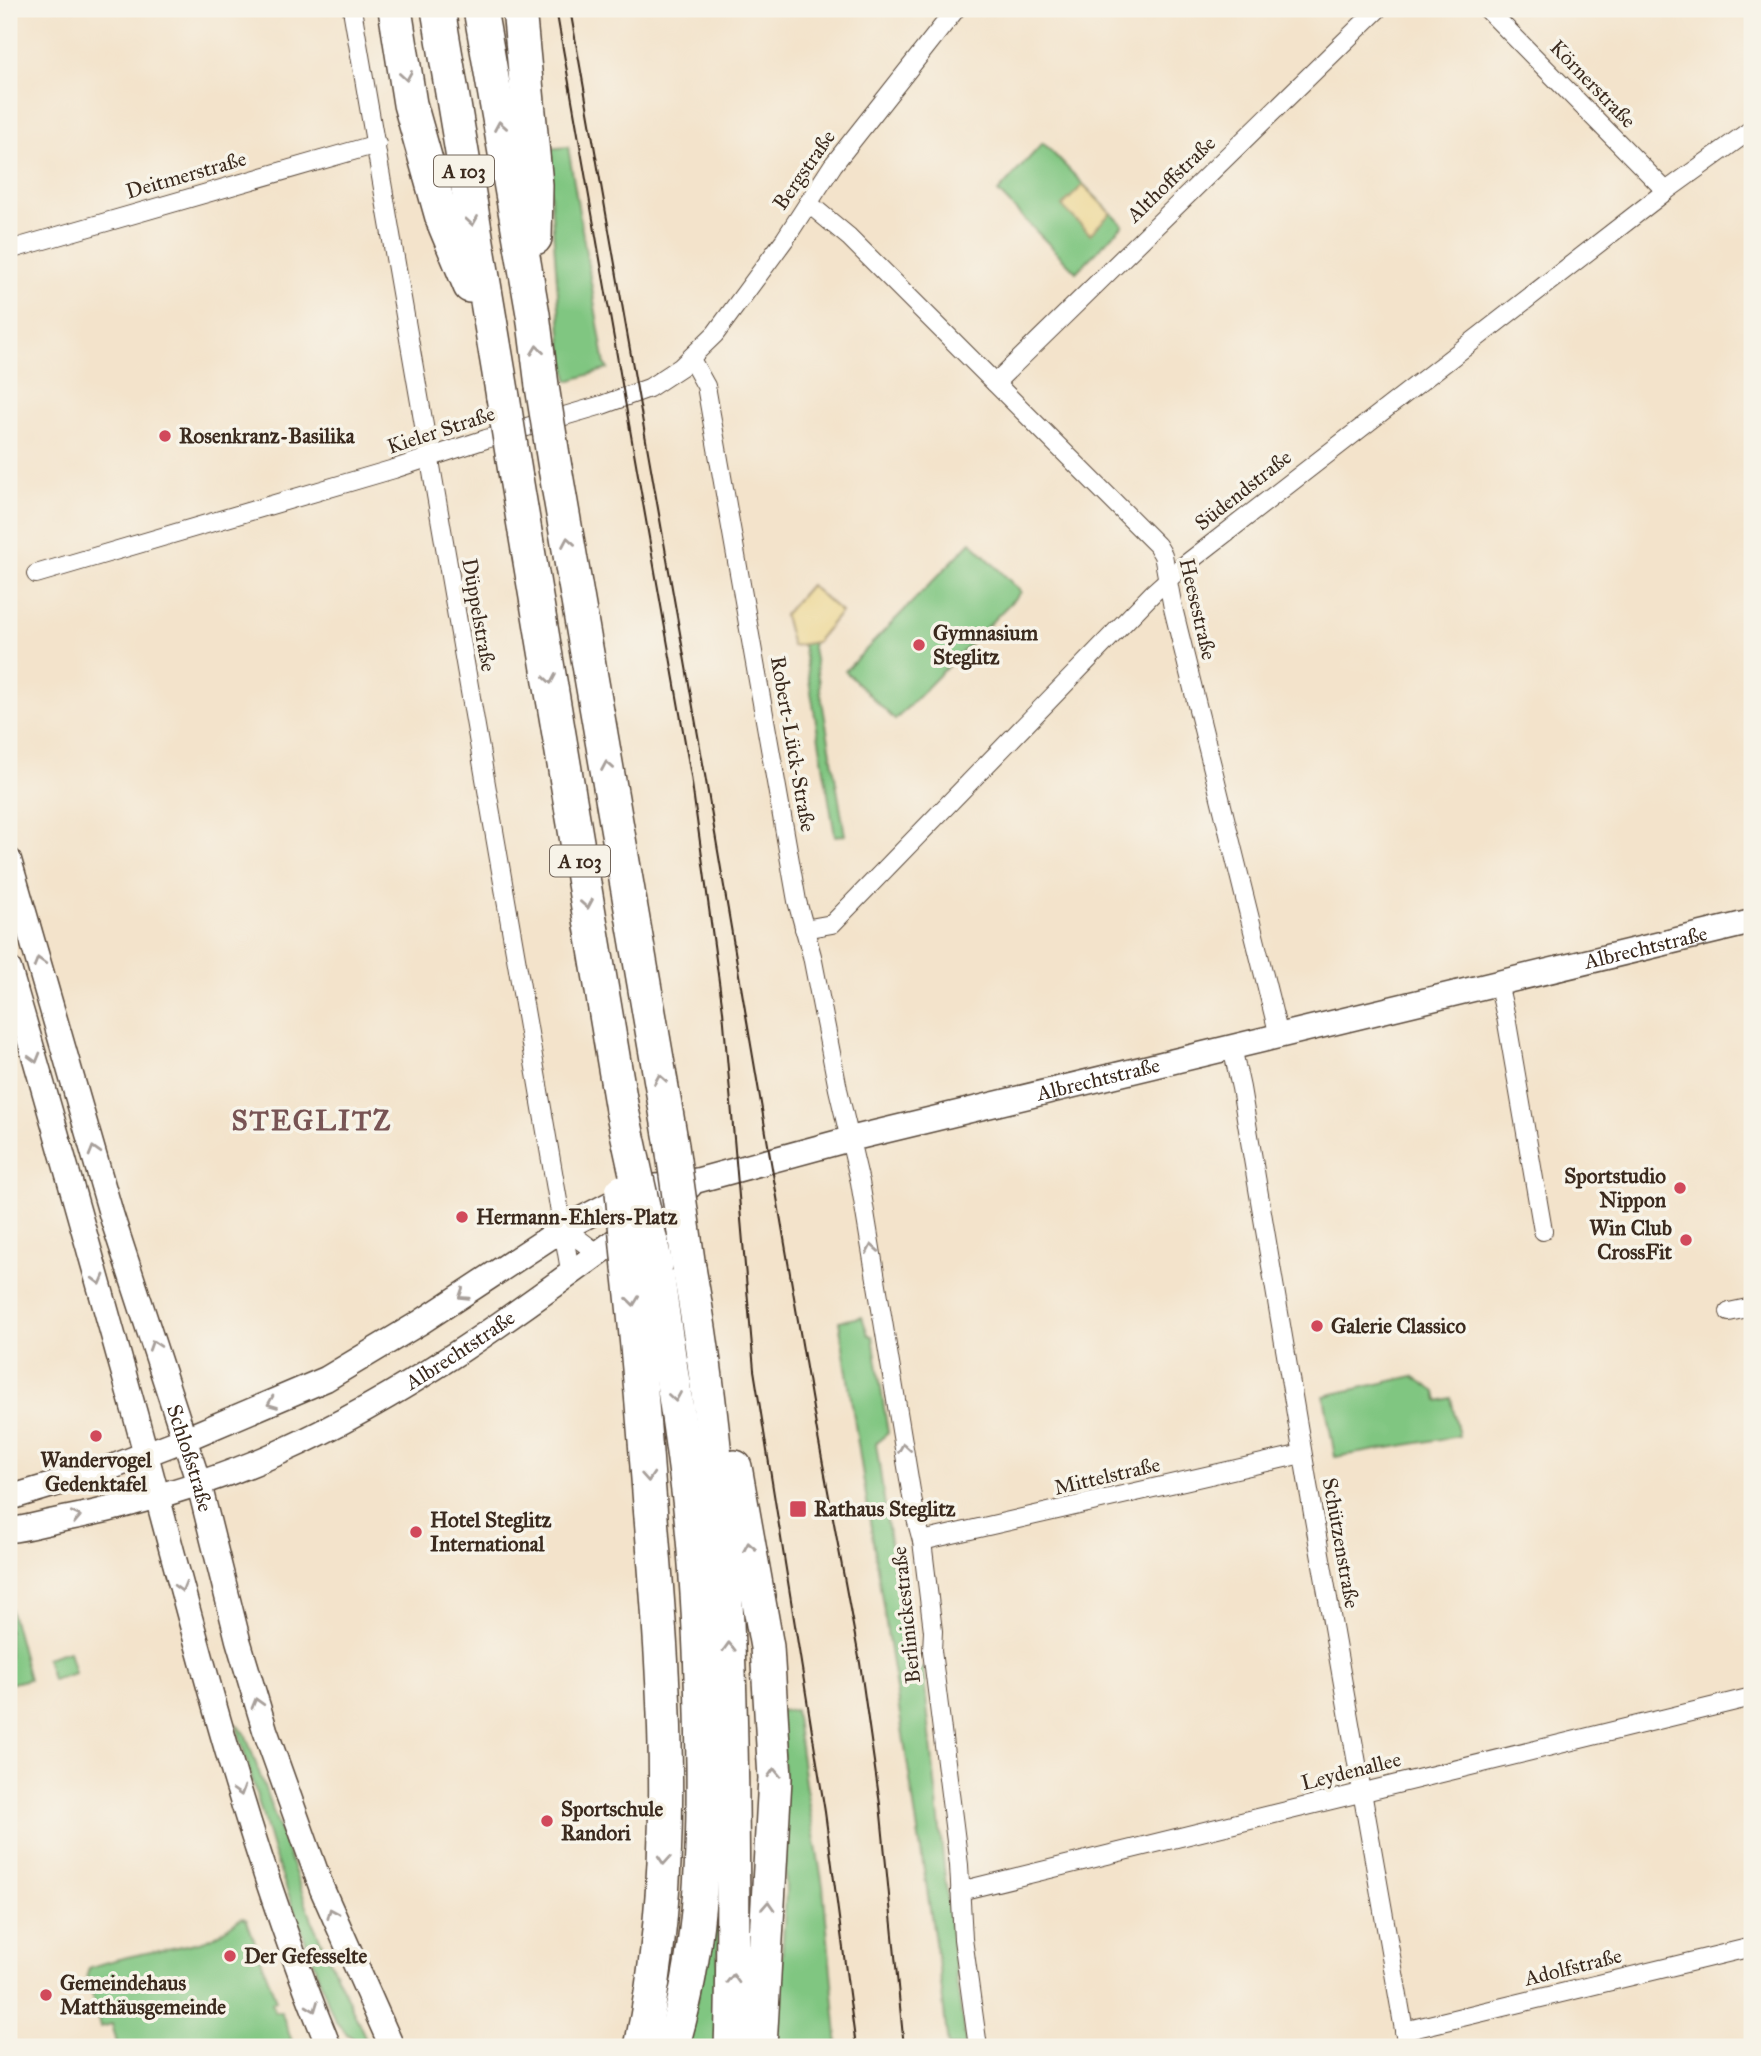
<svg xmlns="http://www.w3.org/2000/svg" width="1761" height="2056" font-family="'IM FELL Great Primer',serif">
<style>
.green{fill:#80c681;stroke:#5e7850;stroke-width:2}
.sand{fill:#eeda9e;stroke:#94825e;stroke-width:2}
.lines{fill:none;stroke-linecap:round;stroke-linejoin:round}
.street-casing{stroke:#574638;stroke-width:20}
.secondary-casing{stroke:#574638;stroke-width:27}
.highway-casing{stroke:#574638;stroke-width:36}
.street{stroke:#fff;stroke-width:18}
.secondary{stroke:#fff;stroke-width:24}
.highway{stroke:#fff;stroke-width:33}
.tram{stroke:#3b2a1e;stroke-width:2}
.highway-bridge-casing{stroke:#574638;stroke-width:36;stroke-linecap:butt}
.highway-bridge{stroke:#fff;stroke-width:33}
.oneway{stroke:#a79f9a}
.poi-dot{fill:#d1495b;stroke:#f7f3e8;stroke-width:2.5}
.labels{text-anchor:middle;stroke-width:7;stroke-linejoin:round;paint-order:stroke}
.shield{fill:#f7f3e8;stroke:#73665b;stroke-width:2}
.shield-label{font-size:19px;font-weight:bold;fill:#3b2a1e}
.street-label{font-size:21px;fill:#3b2a1e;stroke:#f7f3e8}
.poi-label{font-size:21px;font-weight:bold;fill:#3b2a1e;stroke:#f7f3e8;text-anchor:start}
.district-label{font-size:28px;font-weight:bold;letter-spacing:2px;fill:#785454;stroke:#f7f3e8}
</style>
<rect width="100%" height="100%" fill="#f7f3e8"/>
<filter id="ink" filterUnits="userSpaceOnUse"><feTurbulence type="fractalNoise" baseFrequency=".0143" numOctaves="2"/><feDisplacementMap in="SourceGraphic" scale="14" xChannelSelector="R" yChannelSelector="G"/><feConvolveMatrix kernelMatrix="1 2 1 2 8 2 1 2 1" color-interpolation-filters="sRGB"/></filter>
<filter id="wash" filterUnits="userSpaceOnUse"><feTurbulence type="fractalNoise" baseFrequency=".00686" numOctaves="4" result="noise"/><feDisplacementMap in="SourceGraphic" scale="28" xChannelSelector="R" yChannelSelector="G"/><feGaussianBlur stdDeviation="1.57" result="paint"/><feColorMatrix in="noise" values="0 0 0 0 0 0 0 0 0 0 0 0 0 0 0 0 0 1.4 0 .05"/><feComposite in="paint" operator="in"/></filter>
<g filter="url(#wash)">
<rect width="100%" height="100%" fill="#f3e3cb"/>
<g class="green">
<path d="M1043,143L1123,225L1076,272L998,192Z"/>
<path d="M568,147L605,365L608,369L568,381L562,347L547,149Z"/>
<path d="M971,542L1021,592L895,720L845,671Z"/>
<path d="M812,642L845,835L835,836L803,644Z"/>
<path d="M862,1317L868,1334L873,1337L888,1433L876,1443L908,1669L923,1668L955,1971L966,2047H948L940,1974L839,1321Z"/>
<path d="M1413,1376L1436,1392L1438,1401L1451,1398L1459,1436L1335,1457L1324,1396Z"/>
<path d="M9,1604L29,1679L9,1684Z"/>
<path d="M69,1651L75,1673L52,1680L46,1658Z"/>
<path d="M795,1710L805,1783L823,1886L838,2047H776L786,1893L784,1779L779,1711Z"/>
<path d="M236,1724L245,1733L315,1928L368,2043L366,2047L347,2034L335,2021L273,1852Z"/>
<path d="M719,1879L717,2047H685L709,1949Z"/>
<path d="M243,1918L247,1920L249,1926L276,2000L272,2002L275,2012L281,2011L294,2047H118L112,2024L100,2027L87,1975L89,1968C126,1954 168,1951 206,1940C221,1935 234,1920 243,1918Z"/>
</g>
<g class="sand">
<path d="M1083,185L1111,213L1090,234L1062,206Z"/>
<path d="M810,585L841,612L816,642L792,646L784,615Z"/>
</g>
</g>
<g filter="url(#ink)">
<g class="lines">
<g class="street-casing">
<g id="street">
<path d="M352,9L571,1276"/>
<path d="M1487,9L1666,191"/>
<path d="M808,203L849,237L1157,545L1163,555L1173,608L1279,1036"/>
<path d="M9,250L377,144"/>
<path d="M691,359L706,386L797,901L812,956L838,1089L860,1182L915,1515L922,1541L933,1631L932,1651L959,1865L963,1939L978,2047"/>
<path d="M995,383L1378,9"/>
<path d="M36,574L394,469L486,439L602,405L649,388L681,367L715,334L785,239L833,165L956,9"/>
<path d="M804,929L832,924L1153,593L1182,567L1666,191L1752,129"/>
<path d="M1498,983L1506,1017L1543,1231"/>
<path d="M1232,1047L1241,1088L1308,1485L1407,2047"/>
<path d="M564,1228L597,1253"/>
<path d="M1729,1312L1752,1307"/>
<path d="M922,1541L1302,1454"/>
<path d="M960,1891L1752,1697"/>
<path d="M1404,2031L1752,1947"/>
</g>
</g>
<g class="secondary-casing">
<g id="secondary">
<path id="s1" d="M9,860L112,1217L199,1484L238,1640L265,1730L322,1889L392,2047"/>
<path d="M9,969C53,1119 95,1270 137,1421C194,1631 246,1845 329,2047"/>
<path id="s2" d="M9,1498L112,1467L185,1439L326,1379L421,1322L564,1228L639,1189L699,1180L850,1139L1752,922"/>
<path id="s3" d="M9,1530C23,1529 37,1525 50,1522C78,1516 106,1511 133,1503C182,1490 231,1474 278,1453C428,1386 558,1282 690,1186"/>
</g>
</g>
<g class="highway-casing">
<g id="highway">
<path d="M395,9L410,104L443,221L470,286"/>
<path d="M438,9L503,397"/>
<path d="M480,9L533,314L542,386"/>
<path d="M519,9L536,185L535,238"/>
<path d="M555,468L672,1146"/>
<path d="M516,478L622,1110"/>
<path d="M656,1265C667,1349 682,1432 691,1517C699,1599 702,1682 703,1765C704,1860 700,1956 672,2047"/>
<path d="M629,1267C639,1354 645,1442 652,1530C666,1702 678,1877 641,2047"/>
<path d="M689,1268C721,1444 730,1624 732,1803C733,1884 734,1965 731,2047"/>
<path d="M735,1467L767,1647L775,1778L760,2047"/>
</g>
</g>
<use href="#street" class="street"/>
<use href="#secondary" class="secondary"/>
<use href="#highway" class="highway"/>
<g class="tram">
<path d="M556,9L691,776L723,1011L754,1370L825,1812L856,2047"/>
<path d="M570,9L705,775L817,1432L860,1663L880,1804L904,2047"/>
</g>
<g class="highway-bridge-casing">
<g id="highway-bridge">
<path d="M542,386L555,468"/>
<path d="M503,397L516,478"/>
<path d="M622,1110L656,1265"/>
<path d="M672,1146L689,1268"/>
<path d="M622,1192L629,1267"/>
</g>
</g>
<use href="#highway-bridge" class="highway-bridge"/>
</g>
<defs><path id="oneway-chevron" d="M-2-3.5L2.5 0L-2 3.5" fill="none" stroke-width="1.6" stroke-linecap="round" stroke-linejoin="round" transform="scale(1.75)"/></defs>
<g class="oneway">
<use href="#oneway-chevron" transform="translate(406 76) rotate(81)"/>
<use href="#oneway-chevron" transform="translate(500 126) rotate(-100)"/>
<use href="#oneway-chevron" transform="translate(472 221) rotate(81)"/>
<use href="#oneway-chevron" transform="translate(537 350) rotate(-97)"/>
<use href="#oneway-chevron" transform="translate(568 542) rotate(-100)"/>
<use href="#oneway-chevron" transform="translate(550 679) rotate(80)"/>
<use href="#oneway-chevron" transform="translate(607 766) rotate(-100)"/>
<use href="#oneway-chevron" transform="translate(587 904) rotate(80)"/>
<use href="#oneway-chevron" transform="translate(39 962) rotate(-106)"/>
<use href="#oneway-chevron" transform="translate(35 1058) rotate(74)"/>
<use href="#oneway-chevron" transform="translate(660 1079) rotate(-100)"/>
<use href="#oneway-chevron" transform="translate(94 1151) rotate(-106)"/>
<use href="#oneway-chevron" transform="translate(872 1249) rotate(-100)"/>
<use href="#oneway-chevron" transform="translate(99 1280) rotate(75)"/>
<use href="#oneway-chevron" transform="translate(463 1295) rotate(147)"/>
<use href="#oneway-chevron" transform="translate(633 1301) rotate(83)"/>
<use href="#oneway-chevron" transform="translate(154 1345) rotate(-108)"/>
<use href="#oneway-chevron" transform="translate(675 1397) rotate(81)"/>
<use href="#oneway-chevron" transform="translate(272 1403) rotate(158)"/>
<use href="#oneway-chevron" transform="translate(904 1448) rotate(-99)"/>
<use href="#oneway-chevron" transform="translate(648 1477) rotate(86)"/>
<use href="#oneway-chevron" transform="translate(76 1517) rotate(-12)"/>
<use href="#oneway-chevron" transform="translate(749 1547) rotate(-100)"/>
<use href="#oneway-chevron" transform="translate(181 1587) rotate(74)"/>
<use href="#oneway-chevron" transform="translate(729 1647) rotate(-92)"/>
<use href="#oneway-chevron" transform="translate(257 1703) rotate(-106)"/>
<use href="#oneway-chevron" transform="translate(774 1773) rotate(-92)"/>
<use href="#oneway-chevron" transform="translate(240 1791) rotate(73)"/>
<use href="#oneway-chevron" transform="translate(664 1860) rotate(94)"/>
<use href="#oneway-chevron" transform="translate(768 1906) rotate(-87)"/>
<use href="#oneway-chevron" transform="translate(332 1913) rotate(-114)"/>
<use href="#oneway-chevron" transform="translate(733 1979) rotate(-88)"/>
<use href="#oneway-chevron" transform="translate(313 2007) rotate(69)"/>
</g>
</g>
<g class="poi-dot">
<circle cx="165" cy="436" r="7"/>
<circle cx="919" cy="645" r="7"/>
<circle cx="1680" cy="1188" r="7"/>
<circle cx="462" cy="1217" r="7"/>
<circle cx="1686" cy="1240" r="7"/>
<circle cx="1317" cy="1326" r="7"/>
<circle cx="96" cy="1436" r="7"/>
<rect x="789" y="1500" width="18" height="18" rx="3.5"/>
<circle cx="416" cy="1532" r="7"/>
<circle cx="547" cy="1821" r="7"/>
<circle cx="230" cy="1956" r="7"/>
<circle cx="46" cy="1995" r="7"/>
</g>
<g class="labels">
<g class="shield">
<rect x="434" y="155.5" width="60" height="31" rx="5"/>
<rect x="550" y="845.5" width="60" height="31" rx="5"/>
</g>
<g class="shield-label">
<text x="464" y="178">A 103</text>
<text x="580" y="868">A 103</text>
</g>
<g class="street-label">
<text transform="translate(1593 84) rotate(46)" y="7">Körnerstraße</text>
<text transform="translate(804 170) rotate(-55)" y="7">Bergstraße</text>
<text transform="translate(186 175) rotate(-16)" y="7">Deitmerstraße</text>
<text transform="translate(1171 179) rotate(-44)" y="7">Althoffstraße</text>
<text transform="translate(441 430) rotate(-18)" y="7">Kieler Straße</text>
<text transform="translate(1243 490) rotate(-38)" y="7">Südendstraße</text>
<text transform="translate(1198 609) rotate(77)" y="7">Heesestraße</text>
<text transform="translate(479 615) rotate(80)" y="7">Düppelstraße</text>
<text transform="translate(793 744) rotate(80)" y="7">Robert-Lück-Straße</text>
<text dy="7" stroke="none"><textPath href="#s2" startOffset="1741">Albrechtstraße</textPath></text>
<text dy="7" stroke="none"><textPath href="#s2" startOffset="1178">Albrechtstraße</textPath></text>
<text dy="7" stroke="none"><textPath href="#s3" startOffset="490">Albrechtstraße</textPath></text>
<text dy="7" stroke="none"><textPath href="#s1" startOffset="625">Schloßstraße</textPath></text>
<text transform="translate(1107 1476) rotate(-13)" y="7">Mittelstraße</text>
<text transform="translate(1341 1543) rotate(80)" y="7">Schützenstraße</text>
<text transform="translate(906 1615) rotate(-96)" y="7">Berlinickestraße</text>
<text transform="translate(1351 1771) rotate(-14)" y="7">Leydenallee</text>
<text transform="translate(1573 1967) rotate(-14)" y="7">Adolfstraße</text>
</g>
<g class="poi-label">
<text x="179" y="443">Rosenkranz-Basilika</text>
<text x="933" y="640">Gymnasium<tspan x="933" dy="24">Steglitz</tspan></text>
<text x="1666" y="1183" text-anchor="end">Sportstudio<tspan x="1666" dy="24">Nippon</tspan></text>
<text x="476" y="1224">Hermann-Ehlers-Platz</text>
<text x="1672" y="1235" text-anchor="end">Win Club<tspan x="1672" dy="24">CrossFit</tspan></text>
<text x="1331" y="1333">Galerie Classico</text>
<text x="96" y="1467" text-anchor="middle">Wandervogel<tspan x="96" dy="24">Gedenktafel</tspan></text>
<text x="814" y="1516">Rathaus Steglitz</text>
<text x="430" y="1527">Hotel Steglitz<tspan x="430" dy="24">International</tspan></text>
<text x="561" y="1816">Sportschule<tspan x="561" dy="24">Randori</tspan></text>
<text x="244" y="1963">Der Gefesselte</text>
<text x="60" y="1990">Gemeindehaus<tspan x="60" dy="24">Matthäusgemeinde</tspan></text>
</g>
<g class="district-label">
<text x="312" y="1130">STEGLITZ</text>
</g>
</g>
<rect width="1761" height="2056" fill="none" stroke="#f7f3e8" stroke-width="35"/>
</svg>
